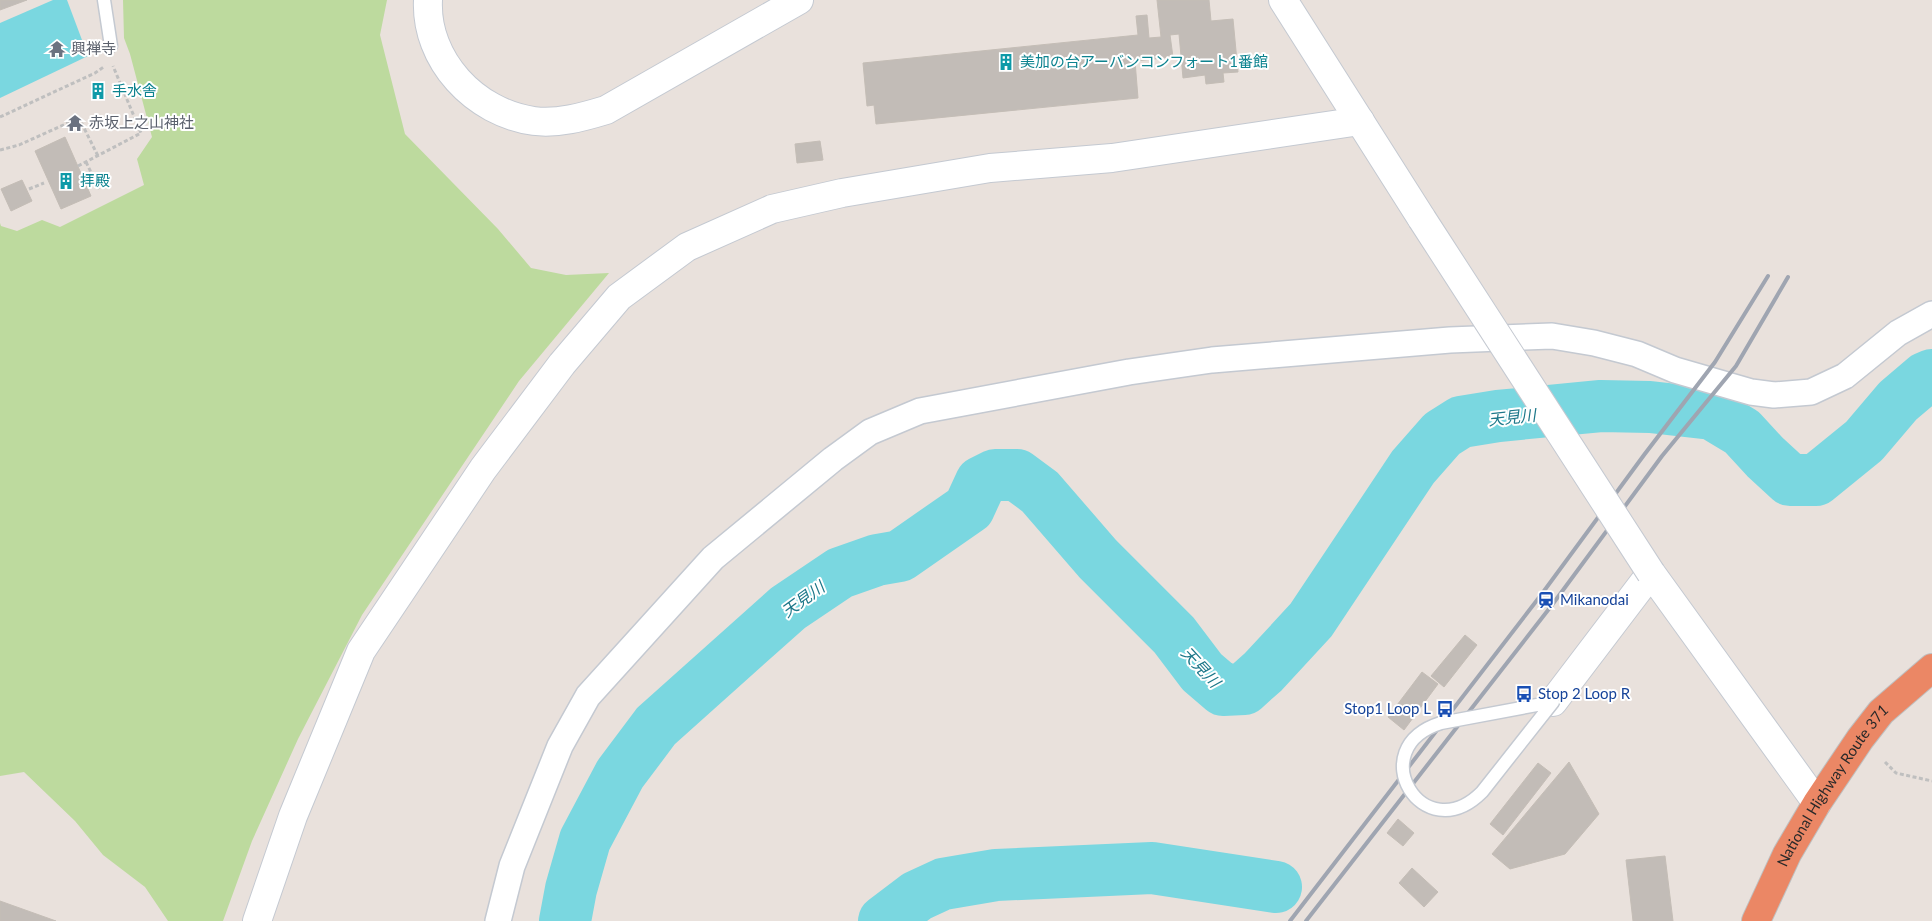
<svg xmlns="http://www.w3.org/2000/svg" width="1932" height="921" font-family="Lato,'Noto Sans JP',sans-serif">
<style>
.green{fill:#bdda9e}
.water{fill:#7ad7e0}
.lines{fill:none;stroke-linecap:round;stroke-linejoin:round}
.river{stroke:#7ad7e0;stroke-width:52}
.building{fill:#c2bcb7;stroke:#c4bdb6}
.lane-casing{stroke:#c4c9d1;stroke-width:15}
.street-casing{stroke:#c4c9d1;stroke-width:28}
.secondary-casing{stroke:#c4c9d1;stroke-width:30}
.highway-casing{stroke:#bfbfbf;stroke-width:30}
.path{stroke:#bfbfbf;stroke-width:3;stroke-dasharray:4 2.5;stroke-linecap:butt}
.lane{stroke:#fff;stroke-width:12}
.street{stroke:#fff;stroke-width:25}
.secondary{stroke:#fff;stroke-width:28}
.highway{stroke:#eb8765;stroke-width:28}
.rail{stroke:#9fa5b1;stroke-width:4}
.lane-bridge-casing{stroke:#c4c9d1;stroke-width:15;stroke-linecap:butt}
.secondary-bridge-casing{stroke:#c4c9d1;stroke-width:30;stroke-linecap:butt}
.lane-bridge{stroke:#fff;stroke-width:12}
.secondary-bridge{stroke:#fff;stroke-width:28}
.labels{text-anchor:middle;stroke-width:4;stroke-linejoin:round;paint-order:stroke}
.worship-label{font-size:15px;fill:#5b616d;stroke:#fff;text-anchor:start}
.culture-label{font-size:15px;fill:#0d838f;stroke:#fff;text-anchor:start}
.transit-label{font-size:15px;fill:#164399;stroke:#fff;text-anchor:start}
.street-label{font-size:15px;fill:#292929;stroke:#fff}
.water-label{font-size:16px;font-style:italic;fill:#1c7789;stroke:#fff}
</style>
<rect width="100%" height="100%" fill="#e9e1dc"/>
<path class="green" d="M123,0H387L380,35L405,134L498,229L531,268L566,275L609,273L519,381L362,615L298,739L252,841L223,921H168L145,887L103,855L75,821L24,772L0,776V223L1,226L17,231L42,220L60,227L144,185L137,159L152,137L130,54L124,38Z"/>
<path class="water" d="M53,0H67L88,56L0,98V23Z"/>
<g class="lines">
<g class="river">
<path d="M565,921L571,889L585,840L620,774L656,726L788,608L840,573L877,560L900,556L969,508L981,482L995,475H1017L1040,492L1098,559L1174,635L1202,672L1223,690L1244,689L1263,672L1311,620L1413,467L1442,434L1461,422L1498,416L1601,406L1650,407L1712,414L1742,432L1765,457L1790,480H1816L1864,441L1898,401L1925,378L1932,375"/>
<path d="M884,921L917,896L943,884L996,875L1152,868L1276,887"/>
</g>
</g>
<g class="building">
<path d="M0,0H27L0,10Z"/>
<path d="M1157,0H1209L1211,21L1233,19L1238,72L1223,73L1224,82L1206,84L1205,75L1183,78L1179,34L1170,35L1173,57L1135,61L1138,98L876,124L874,105L867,106L863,63L1138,35L1136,16L1147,15L1149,38L1161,37Z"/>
<path d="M99,87L102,92L96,95L93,90Z"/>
<path d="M65,137L91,196L61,209L35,151Z"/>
<path d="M820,141L823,160L797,163L795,144Z"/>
<path d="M22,180L32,201L11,211L1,189Z"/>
<path d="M1465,635L1477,645L1444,687L1431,676Z"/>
<path d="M1422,672L1438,684L1404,730L1388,717Z"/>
<path d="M1569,762L1599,814L1565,854L1510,869L1492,854Z"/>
<path d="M1538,763L1551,773L1503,835L1490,824Z"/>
<path d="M1398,819L1414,833L1403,846L1387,833Z"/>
<path d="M1665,856L1673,921H1633L1626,860Z"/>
<path d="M1412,868L1438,892L1424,907L1399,883Z"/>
<path d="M0,901L56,921H0Z"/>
</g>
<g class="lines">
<g class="lane-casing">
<path id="lane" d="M104,0L111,46"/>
</g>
<g class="street-casing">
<path id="street" d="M498,921L512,866L560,746L588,696L713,558L833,459L870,432L920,411L1129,372L1212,360L1450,340L1552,336L1594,343L1637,354L1675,370L1751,392L1774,395L1811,392L1845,376L1898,333L1932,314"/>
</g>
<g class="secondary-casing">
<g id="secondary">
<path d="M428,0C425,60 475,113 534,121C558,124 583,117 606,110L799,0"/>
<path d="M1283,0L1422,219"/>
<path d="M1553,702L1651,573L1817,803"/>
<path d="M257,921L293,816L361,651L483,469L562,364L619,297L687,247L772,209L842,193L990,168L1112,158L1360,121"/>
</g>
</g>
<g class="highway-casing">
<g id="highway">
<path id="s1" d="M1756,921L1787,854L1817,803L1860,739L1881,712L1932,668"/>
</g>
</g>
<g class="path">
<path d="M0,117L95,73L105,66"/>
<path d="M0,150L19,145L79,118L98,156"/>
<path d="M86,162L100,191"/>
<path d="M78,166L141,133L113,66"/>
<path d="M29,189L44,183"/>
<path d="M1885,762L1896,773L1932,781"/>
</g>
<use href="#lane" class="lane"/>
<use href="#street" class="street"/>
<use href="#secondary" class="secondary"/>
<use href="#highway" class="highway"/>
<g class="rail">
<path d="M1290,921L1541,595L1644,455L1715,362L1768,276"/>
<path d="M1306,921L1552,605L1662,456L1736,366L1788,277"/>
</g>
<g class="lane-bridge-casing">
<path id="lane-bridge" d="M1553,702L1482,792C1423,851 1361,748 1441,723Z"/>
</g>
<g class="secondary-bridge-casing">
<path id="secondary-bridge" d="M1422,219L1651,573"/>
</g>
<use href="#lane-bridge" class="lane-bridge"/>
<use href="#secondary-bridge" class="secondary-bridge"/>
</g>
<defs>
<g id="temple-bare" transform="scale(1.35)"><path d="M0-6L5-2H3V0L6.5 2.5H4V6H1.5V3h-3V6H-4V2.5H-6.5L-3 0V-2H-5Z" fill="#6b7280" stroke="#fff" stroke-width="2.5" paint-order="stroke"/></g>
<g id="building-bare" transform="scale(1.35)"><path d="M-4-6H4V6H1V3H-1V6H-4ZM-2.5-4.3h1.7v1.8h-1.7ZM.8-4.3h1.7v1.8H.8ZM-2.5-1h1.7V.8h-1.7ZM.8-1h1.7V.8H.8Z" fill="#0f9aa8" stroke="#fff" stroke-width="2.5" paint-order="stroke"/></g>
<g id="station-bare" transform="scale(1.35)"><path d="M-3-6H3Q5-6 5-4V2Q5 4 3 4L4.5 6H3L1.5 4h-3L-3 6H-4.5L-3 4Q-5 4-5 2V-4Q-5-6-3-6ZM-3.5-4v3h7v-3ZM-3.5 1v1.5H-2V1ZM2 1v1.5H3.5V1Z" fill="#1a4fb4" stroke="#fff" stroke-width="2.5" paint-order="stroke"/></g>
<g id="bus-bare" transform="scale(1.35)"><path d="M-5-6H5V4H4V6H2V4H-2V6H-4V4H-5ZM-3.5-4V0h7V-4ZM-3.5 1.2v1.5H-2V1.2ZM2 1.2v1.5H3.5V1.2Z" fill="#1a4fb4" stroke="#fff" stroke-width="2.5" paint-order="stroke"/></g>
</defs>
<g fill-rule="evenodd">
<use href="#temple-bare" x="57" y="49"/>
<use href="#building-bare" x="1006" y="62"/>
<use href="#building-bare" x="98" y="91"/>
<use href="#temple-bare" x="75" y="123"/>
<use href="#building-bare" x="66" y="181"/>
<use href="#station-bare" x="1546" y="600"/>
<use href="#bus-bare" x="1524" y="694"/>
<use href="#bus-bare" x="1445" y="709"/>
</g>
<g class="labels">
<g class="worship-label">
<text x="71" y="54">興禅寺</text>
<text x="89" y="128">赤坂上之山神社</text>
</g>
<g class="culture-label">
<text x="1020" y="67">美加の台アーバンコンフォート1番館</text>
<text x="112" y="96">手水舎</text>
<text x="80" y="186">拝殿</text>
</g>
<g class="transit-label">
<text x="1560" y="605">Mikanodai</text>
<text x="1538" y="699">Stop 2 Loop R</text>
<text x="1431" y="714" text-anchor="end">Stop1 Loop L</text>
</g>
<g class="street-label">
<text dy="5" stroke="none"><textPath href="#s1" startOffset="156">National Highway Route 371</textPath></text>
</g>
<g class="water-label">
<text transform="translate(1512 417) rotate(-6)" y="6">天見川</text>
<text transform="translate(803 599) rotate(-36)" y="6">天見川</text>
<text transform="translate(1201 667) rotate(47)" y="6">天見川</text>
</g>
</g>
</svg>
